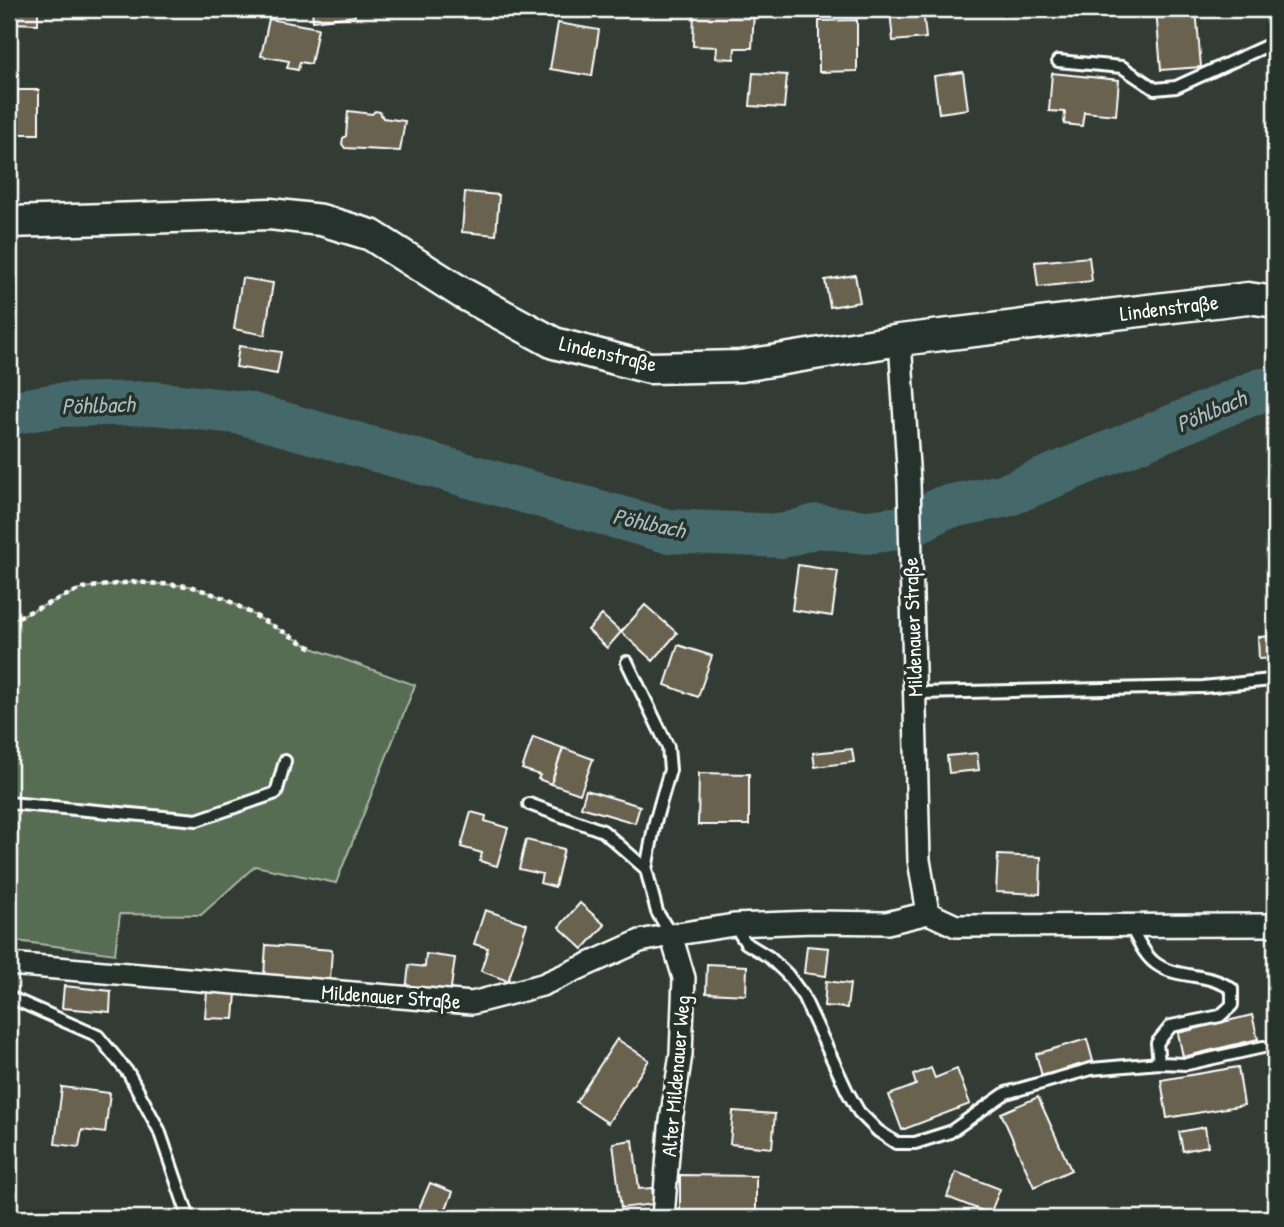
<svg xmlns="http://www.w3.org/2000/svg" width="1284" height="1227" font-family="'Patrick Hand',sans-serif">
<style>
.green{fill:#576d52;stroke:#abb6a8;stroke-width:2}
.lines{fill:none;stroke-linecap:round;stroke-linejoin:round}
.river{stroke:#44676a;stroke-width:44}
.building{fill:#676250;stroke:#fff;stroke-width:2}
.lane-casing{stroke:#fff;stroke-width:16}
.street-casing{stroke:#fff;stroke-width:26}
.secondary-casing{stroke:#fff;stroke-width:35}
.path{stroke:#fff;stroke-width:4.5;stroke-dasharray:5 5;stroke-linecap:butt}
.lane{stroke:#26332d;stroke-width:10}
.street{stroke:#26332d;stroke-width:21}
.secondary{stroke:#26332d;stroke-width:30}
.labels{text-anchor:middle;stroke-width:7;stroke-linejoin:round;paint-order:stroke}
.street-label{font-size:21px;fill:#fff;stroke:#26332d}
.water-label{font-size:23px;font-style:italic;fill:#abbbbc;stroke:#26332d}
</style>
<rect width="100%" height="100%" fill="#333c34"/>
<filter id="ink" filterUnits="userSpaceOnUse"><feTurbulence type="fractalNoise" baseFrequency=".0143" numOctaves="2"/><feDisplacementMap in="SourceGraphic" scale="14" xChannelSelector="R" yChannelSelector="G"/><feConvolveMatrix kernelMatrix="1 2 1 2 8 2 1 2 1" color-interpolation-filters="sRGB"/></filter>
<g filter="url(#ink)">
<path class="green" d="M133,582L190,586L224,598L312,648L415,685L336,883L255,866L201,915L120,914L115,954L9,940V621L83,588Z"/>
<g class="lines">
<path class="river" d="M9,413L58,405L154,403L244,413L667,531L782,536L817,526L866,532L909,527L942,508L1007,495L1261,390H1275"/>
</g>
<g class="building">
<path d="M9,9H38V24L9,23Z"/>
<path d="M312,9H354L355,16L313,21Z"/>
<path d="M694,9L754,11L752,48H735L734,59L716,58L717,47L693,46Z"/>
<path d="M923,9L926,38L893,41L890,11Z"/>
<path d="M1156,9H1196L1201,67L1161,70Z"/>
<path d="M269,19L318,28L311,64L300,62L298,70L287,68L289,61L261,56Z"/>
<path d="M857,20V71L819,72V21Z"/>
<path d="M558,23L599,30L592,76L550,69Z"/>
<path d="M963,72L968,109L939,113L934,76Z"/>
<path d="M753,73L787,75L784,108L750,106Z"/>
<path d="M1052,73L1119,80L1116,115L1084,112L1082,126L1064,124L1065,112L1049,111Z"/>
<rect x="9" y="90" width="30" height="44"/>
<path d="M348,111L372,114L375,111L380,112L383,118L405,121L400,151L345,148L342,144L343,138L346,136Z"/>
<path d="M465,192L499,195L496,235L462,232Z"/>
<path d="M1089,257L1092,281L1038,287L1035,262Z"/>
<path d="M855,275L860,302L830,307L825,280Z"/>
<path d="M242,278L273,283L265,335L234,329Z"/>
<path d="M239,346L281,352L277,374L236,367Z"/>
<path d="M798,565L838,571L832,616L792,610Z"/>
<path d="M645,605L677,633L653,661L621,632Z"/>
<path d="M602,615L621,632L607,648L588,630Z"/>
<path d="M1275,636V658L1259,659L1258,637Z"/>
<path d="M678,645L712,656L698,697L665,685Z"/>
<path d="M533,737L563,748L551,784L538,779L540,775L522,769Z"/>
<path d="M563,748L593,759L580,794L551,784Z"/>
<path d="M852,749L854,762L815,767L813,753Z"/>
<path d="M977,753L979,770L949,773L947,756Z"/>
<path d="M699,773L749,774V825H698Z"/>
<path d="M586,790L640,806L635,823L581,807Z"/>
<path d="M471,812L486,816L485,821L508,828L497,866L480,861L482,853L461,847Z"/>
<path d="M526,840L564,849L555,887L540,883L542,874L519,869Z"/>
<path d="M998,855L1041,857L1040,894L996,892Z"/>
<path d="M580,903L605,925L583,949L559,927Z"/>
<path d="M485,910L527,924L508,981L481,971L488,948L474,944Z"/>
<path d="M266,945L332,950L330,980L264,976Z"/>
<path d="M807,946L829,948L826,976L804,973Z"/>
<path d="M426,954L455,958L450,995L406,990L409,965L425,967Z"/>
<path d="M707,964L747,966L746,995L706,993Z"/>
<path d="M826,981L850,984L847,1008L824,1006Z"/>
<path d="M64,986L111,991L110,1012L62,1008Z"/>
<path d="M207,991L236,993L234,1019L205,1018Z"/>
<path d="M1275,994V1029L1268,996Z"/>
<path d="M1252,1015L1258,1039L1183,1057L1178,1033Z"/>
<path d="M617,1039L649,1060L608,1123L576,1102Z"/>
<path d="M1087,1039L1093,1061L1042,1076L1036,1054Z"/>
<path d="M1238,1067L1244,1105L1167,1118L1161,1080Z"/>
<path d="M931,1068L935,1078L957,1069L970,1104L902,1130L889,1095L916,1085L913,1075Z"/>
<path d="M62,1087L110,1093L105,1133L82,1130L79,1147L55,1144Z"/>
<path d="M1038,1097L1071,1170L1034,1187L1001,1113Z"/>
<path d="M733,1111L775,1114L772,1148L730,1144Z"/>
<path d="M1205,1127L1208,1146L1183,1151L1179,1132Z"/>
<path d="M633,1140L639,1189L652,1188L654,1204L621,1208L613,1143Z"/>
<path d="M956,1172L1000,1189L990,1214L947,1197Z"/>
<path d="M680,1175L756,1176V1216L680,1215Z"/>
<path d="M430,1183L453,1192L442,1218H436L418,1211Z"/>
</g>
<g class="lines">
<g class="lane-casing">
<g id="lane">
<path d="M1058,61L1122,67L1155,89L1176,87L1275,42"/>
<path d="M627,662L668,747L670,770L655,822L646,869L657,912L671,935"/>
<path d="M916,693L1203,687L1271,680"/>
<path d="M9,803L197,820L276,793L285,761"/>
<path d="M529,804L603,831L646,869"/>
<path d="M734,925L746,943L769,957L787,974L803,996L847,1091L859,1112L878,1131L896,1143H915L950,1132L1006,1093L1091,1069L1159,1063L1187,1064L1263,1047"/>
<path d="M1130,926C1137,938 1144,955 1155,963C1177,980 1206,971 1232,989V1005L1220,1016L1171,1026L1157,1043L1159,1063"/>
<path d="M9,997L98,1036L129,1074L159,1130L189,1218"/>
</g>
</g>
<g class="street-casing">
<g id="street">
<path d="M900,340L909,483L919,860L928,913"/>
<path d="M9,964L472,1003L542,985L640,941L671,935L734,925L813,922L887,923L928,913L956,926L1275,925"/>
<path d="M663,1218L670,1128L681,1054L684,978L671,935"/>
</g>
</g>
<g class="secondary-casing">
<path id="secondary" d="M9,222L270,214L321,220L371,235L462,293L554,343L650,368L741,366L900,340L1248,298L1275,302"/>
</g>
<path class="path" d="M9,621L83,588L133,582L190,586L224,598L312,648"/>
<use href="#lane" class="lane"/>
<use href="#street" class="street"/>
<use href="#secondary" class="secondary"/>
</g>
</g>
<g class="labels">
<g class="street-label">
<text transform="translate(1169 308) rotate(-7)" y="7">Lindenstraße</text>
<text transform="translate(608 354) rotate(13)" y="7">Lindenstraße</text>
<text transform="translate(913 627) rotate(-92)" y="7">Mildenauer Straße</text>
<text transform="translate(391 997) rotate(4)" y="7">Mildenauer Straße</text>
<text transform="translate(676 1076) rotate(-85)" y="7">Alter Mildenauer Weg</text>
</g>
<g class="water-label">
<text transform="translate(98 405) rotate(-2)" y="8">Pöhlbach</text>
<text transform="translate(1211 411) rotate(-23)" y="8">Pöhlbach</text>
<text transform="translate(649 523) rotate(12)" y="8">Pöhlbach</text>
</g>
</g>
<rect width="1284" height="1227" fill="none" stroke="#26332d" stroke-width="35"/>
<rect x="18" y="18" width="1249" height="1192" fill="none" stroke="#fff" stroke-width="2.5" filter="url(#ink)"/>
</svg>
